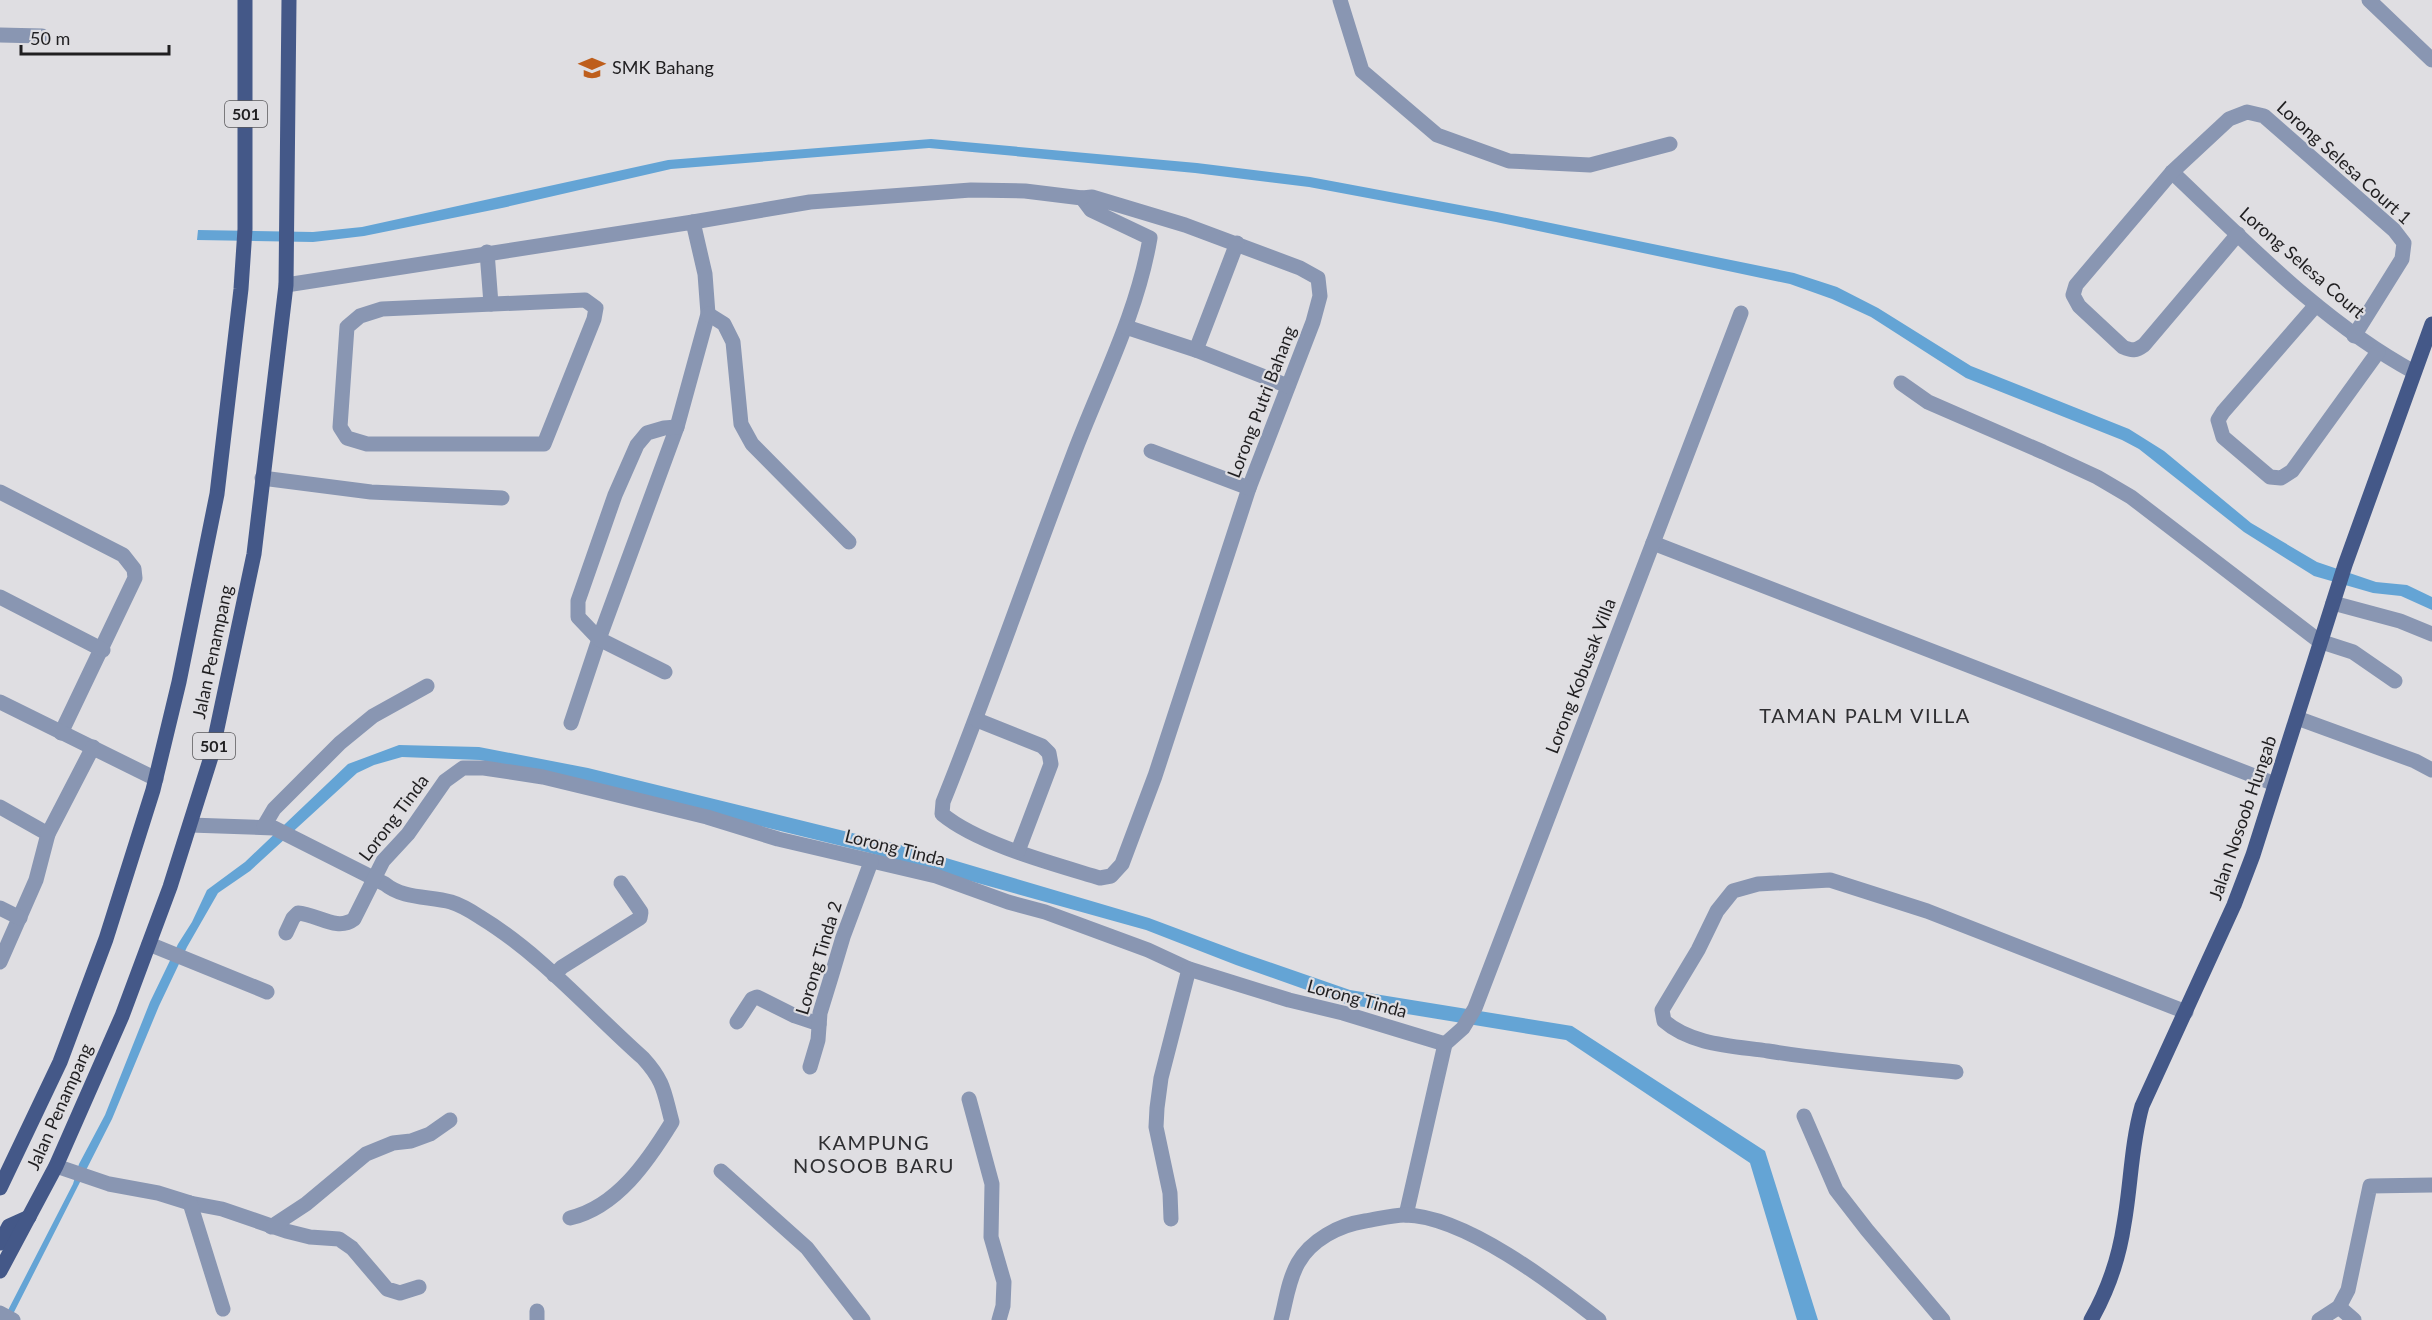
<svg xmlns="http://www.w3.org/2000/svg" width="2432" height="1320" font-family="Lato,sans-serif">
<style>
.water{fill:#64a4d5}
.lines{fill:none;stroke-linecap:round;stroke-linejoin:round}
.minor{stroke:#8996b2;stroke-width:15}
.major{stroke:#445888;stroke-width:15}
.labels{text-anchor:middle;stroke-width:4.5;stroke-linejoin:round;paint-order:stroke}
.shield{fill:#dfdee2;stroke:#59585b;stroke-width:1.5}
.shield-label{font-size:16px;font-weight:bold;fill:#201f21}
.poi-label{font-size:18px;fill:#201f21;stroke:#dfdee2;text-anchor:start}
.street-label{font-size:18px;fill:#201f21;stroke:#dfdee2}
.neighbourhood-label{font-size:20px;letter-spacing:1.5px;fill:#2f2f32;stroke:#dfdee2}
</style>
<rect width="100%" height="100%" fill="#dfdee2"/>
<g class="water">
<path d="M931,139L1197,163L1310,177L1497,212L1794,273L1837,287L1878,308L1971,366L2129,429L2164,451L2251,523L2317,562L2376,582L2407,585L2432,597V610L2401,596L2373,593L2314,576L2244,532L2139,449L2122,440L1966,378L1871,317L1832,299L1790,284L1496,222L1309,187L1195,173L929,148L671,169L502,208L364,236L313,242L197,240L198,230L313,232L362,227L668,160Z"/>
<path d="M399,745L479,747L588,768L909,847L1149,918L1240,952L1350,990L1572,1026L1765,1151L1818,1320H1797L1750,1163L1566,1040L1346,1004L1236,965L1146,930L866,852L543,773L480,760L402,757L374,765L357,773L250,871L218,893L187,947L159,1006L112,1119L10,1320H3L73,1184L79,1164L105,1115L150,1002L178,944L192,922L207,890L245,862L348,764Z"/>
</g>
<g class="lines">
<g class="minor">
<path d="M1340,0L1362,71L1437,135L1509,161L1590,165L1670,144"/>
<path d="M2369,0L2432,60"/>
<path d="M0,35L42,36"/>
<path d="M2172,172C2248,244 2322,322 2414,372"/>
<path d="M1092,197L1185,225L1300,268L1318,278L1320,296L1313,322L1249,488L1155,776L1122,864L1111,876L1100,878C1054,864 978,844 942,814L943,802C989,688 1029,571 1073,456C1100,384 1137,315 1150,238L1091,210L1082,198Z"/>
<path d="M693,222L810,202L971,190L1025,191L1082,198"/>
<path d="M2238,234L2144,345C2136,351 2132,351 2123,347L2079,306L2073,295L2076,285L2172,172L2229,119L2247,112L2264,116L2394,230L2404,243L2402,259L2354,336"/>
<path d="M487,252L491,304"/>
<path d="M286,285L693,222L705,274L708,314L677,427L599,639L571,723"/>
<path d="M585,300L596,308L594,319L544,444H367L347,438L340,427L347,327L360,316L382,309Z"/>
<path d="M2316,305L2223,412L2218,420L2223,437L2270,477L2281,478L2292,471L2378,352"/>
<path d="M708,314L724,324L733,342L741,424L752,444L849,542"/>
<path d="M1126,327L1196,350L1288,386"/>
<path d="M1196,350L1237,243"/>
<path d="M1901,383L1928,402L2043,452L2097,477L2131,497L2319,641L2353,652L2395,681"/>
<path d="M1151,451L1249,488"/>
<path d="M262,478L371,492L502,498"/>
<path d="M0,492L123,555L134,569L135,578L61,733"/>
<path d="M1653,543L2275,784"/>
<path d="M0,597L103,650"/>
<path d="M2333,603L2400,621L2432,634"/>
<path d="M665,672L599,639L578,617V601L615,495L637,445L647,433L664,428L677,427"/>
<path d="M0,702L156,779"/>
<path d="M2297,718L2415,761L2432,770"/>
<path d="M977,720L1042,746L1049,753L1051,764L1018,851"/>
<path d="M0,807L48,834L36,880L0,962"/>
<path d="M190,825L274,828L385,884C403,899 429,896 451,902C461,905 471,911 480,917C541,954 590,1011 643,1058C665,1082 664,1093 672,1122C648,1161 617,1207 570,1218"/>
<path d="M264,826L274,809L340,743L373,716L427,686"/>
<path d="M48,834L93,747"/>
<path d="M0,908L20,918"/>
<path d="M286,933L293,918L298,913C317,914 337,932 354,919L383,861L408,834L445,781L463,768H484L543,777L601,791L707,817L778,839L936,876L1008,902L1045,912L1148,950L1189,969L1289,1000L1343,1013L1445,1044"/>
<path d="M149,944L267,992"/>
<path d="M554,975L562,967L640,918L641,912L621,883"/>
<path d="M737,1022L752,999L757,997L795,1016L819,1024"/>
<path d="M1445,1044L1463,1028L1475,1008L1741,313"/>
<path d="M810,1067L818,1040L820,1013L832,974L843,937L871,862"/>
<path d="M1956,1072C1894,1066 1831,1061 1768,1051C1734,1046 1691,1045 1664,1021L1662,1010L1698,950L1717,911L1733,891L1758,884L1830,880L1927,911L2186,1012"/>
<path d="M969,1099L992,1184L991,1237L1004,1282L1003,1306L999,1320"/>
<path d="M1804,1116L1836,1190L1867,1230L1943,1320"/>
<path d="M56,1166L109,1184L158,1193L190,1203L222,1209L286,1231L310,1237L339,1239L352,1248L387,1289L400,1293L419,1287"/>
<path d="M721,1171L807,1248L863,1320"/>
<path d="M190,1203L223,1309"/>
<path d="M1406,1215L1445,1044"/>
<path d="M1171,1219L1170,1193L1156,1127L1157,1108L1161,1078L1189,969"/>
<path d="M271,1227L306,1204L366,1154L393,1143L411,1141L430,1134L450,1120"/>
<path d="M2339,1307L2354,1320"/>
<path d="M537,1311V1320"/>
<path d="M0,1313L13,1320"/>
<path d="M1281,1320C1286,1301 1288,1281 1298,1263C1311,1240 1339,1225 1365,1221C1378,1219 1392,1215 1405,1215C1465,1216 1553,1284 1599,1320"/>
<path d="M2319,1320L2339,1307L2348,1290L2370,1186L2432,1185"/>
</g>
<g class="major">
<path d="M0,1188L60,1062L106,939L153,790L179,682L217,494L241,289L245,229V0"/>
<path d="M0,1243L9,1226L29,1217"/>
<path d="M0,1271L56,1166L122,1016L170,887L211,757L254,554L286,285L289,0"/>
<path d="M2091,1320C2108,1290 2119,1258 2124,1224C2131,1185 2131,1145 2142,1106L2234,905L2253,855L2345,565L2432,324"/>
</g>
</g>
<defs>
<g id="school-bare" transform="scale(2.07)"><path d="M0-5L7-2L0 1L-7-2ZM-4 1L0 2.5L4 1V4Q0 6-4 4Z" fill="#be5e1c" stroke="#dfdee2" stroke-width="2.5" paint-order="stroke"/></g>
</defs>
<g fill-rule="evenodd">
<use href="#school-bare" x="592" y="68"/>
</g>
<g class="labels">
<g class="shield">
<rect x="225" y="101" width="42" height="26" rx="4.5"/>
<rect x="193" y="733" width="42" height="26" rx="4.5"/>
</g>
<g class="shield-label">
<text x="246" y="120">501</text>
<text x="214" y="752">501</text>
</g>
<g class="poi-label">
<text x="612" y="74">SMK Bahang</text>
</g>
<g class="street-label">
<text transform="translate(2344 163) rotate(42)" y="6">Lorong Selesa Court 1</text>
<text transform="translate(2302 263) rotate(41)" y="6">Lorong Selesa Court</text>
<text transform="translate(1262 402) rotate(-69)" y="6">Lorong Putri Bahang</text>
<text transform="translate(213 652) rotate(-78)" y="6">Jalan Penampang</text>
<text transform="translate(1581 676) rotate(-69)" y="6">Lorong Kobusak Villa</text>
<text transform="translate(394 818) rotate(-53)" y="6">Lorong Tinda</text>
<text transform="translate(2243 818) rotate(-71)" y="6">Jalan Nosoob Hungab</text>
<text transform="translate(895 848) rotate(14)" y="6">Lorong Tinda</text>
<text transform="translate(819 958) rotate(-73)" y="6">Lorong Tinda 2</text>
<text transform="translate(1357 999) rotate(15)" y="6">Lorong Tinda</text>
<text transform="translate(60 1107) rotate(-66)" y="6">Jalan Penampang</text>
</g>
<g class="neighbourhood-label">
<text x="1865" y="723">TAMAN PALM VILLA</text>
<text x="874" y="1150">KAMPUNG<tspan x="874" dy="23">NOSOOB BARU</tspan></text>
</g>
</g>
<path d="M21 45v9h148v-9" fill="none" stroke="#201f21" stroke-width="3"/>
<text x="30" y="45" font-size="18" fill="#201f21" stroke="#dfdee2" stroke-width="4.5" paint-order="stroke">50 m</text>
</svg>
